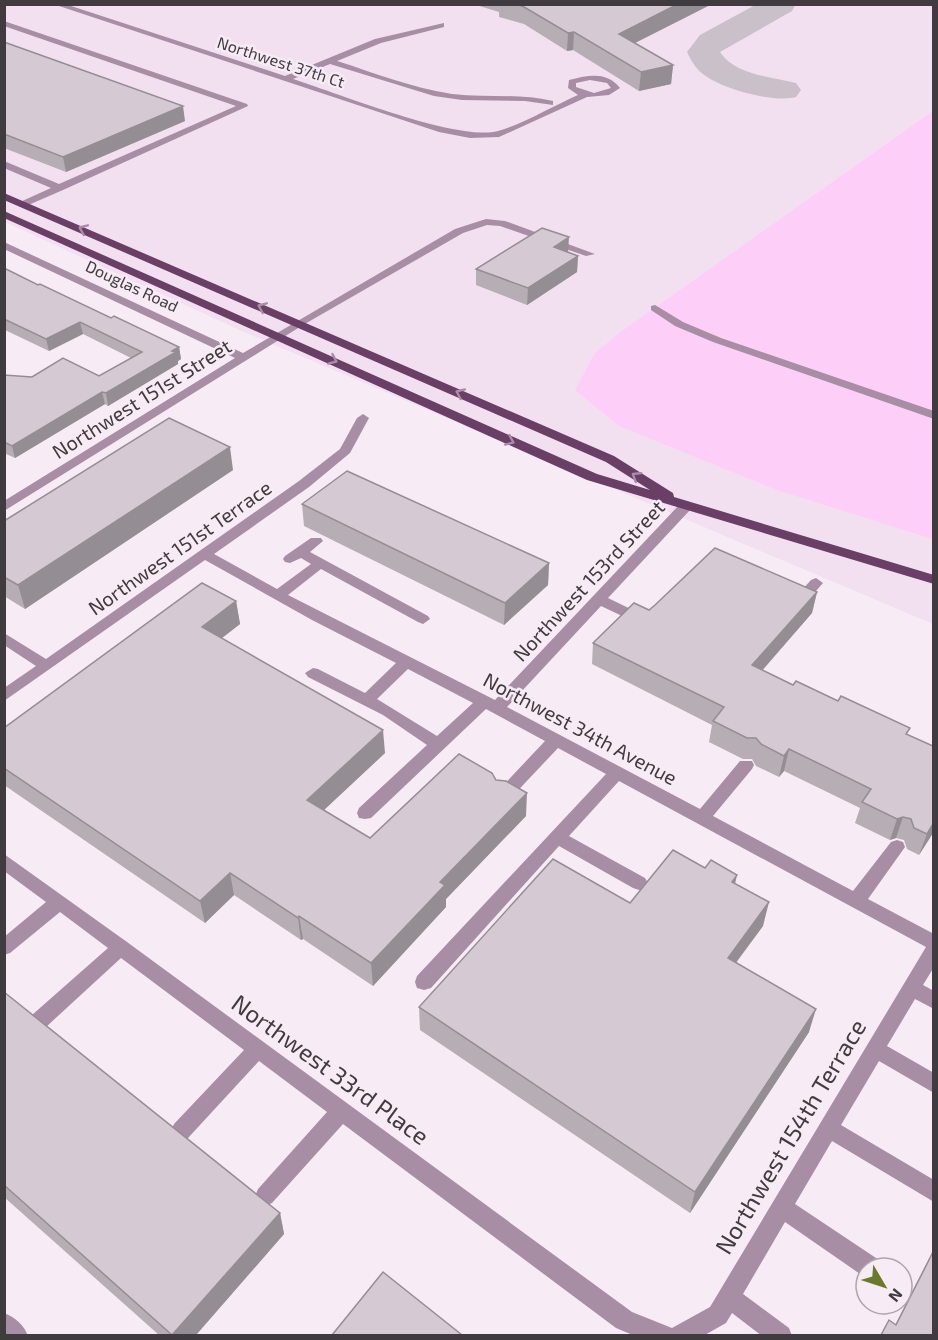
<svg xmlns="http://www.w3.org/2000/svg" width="938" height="1340" font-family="'Exo 2',sans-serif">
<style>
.built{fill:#f2dff0}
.green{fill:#fdcef8}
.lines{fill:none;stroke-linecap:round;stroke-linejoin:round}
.taxiway{fill:#cac0c9;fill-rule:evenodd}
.minor{fill:#a78ea4;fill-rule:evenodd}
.major{fill:#693f66;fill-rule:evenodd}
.wall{fill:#b7adb5}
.shaded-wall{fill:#958d94}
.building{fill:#d5c9d3;stroke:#958d94;stroke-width:1.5}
.oneway{stroke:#a98ca7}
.labels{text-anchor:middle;stroke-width:5;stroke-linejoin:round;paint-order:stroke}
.far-street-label{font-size:16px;fill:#403b3f;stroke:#f7ebf6}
.street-label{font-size:20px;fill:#403b3f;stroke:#f7ebf6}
.near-street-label{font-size:24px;fill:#403b3f;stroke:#f7ebf6}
</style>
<rect width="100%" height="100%" fill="#f7ebf6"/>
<path class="built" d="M5,5H933V624L244,332L5,222Z"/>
<path class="green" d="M933,111V539L777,490L619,426L575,390L595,353L622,331Z"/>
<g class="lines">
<path class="taxiway" d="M757,4H796L792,11L720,52C735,75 772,77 796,83L801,90L796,97C774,103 721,89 703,74C695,68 691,60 687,52L700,35Z"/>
<g class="minor">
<path d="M53,4H65L285,76L375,39L444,23V27L381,43L337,61C375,73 412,88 452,94C486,98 519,93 553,101V105L525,101L462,100L434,96L330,64L293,79C337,93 458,142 498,131C521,125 555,105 578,95L568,88L569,80C588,75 607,71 620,88L609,95L587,97L499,137L470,138L439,132ZM590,80L607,83L611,88L594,93L576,87V83Z"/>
<path d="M4,21L247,104L248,106L63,190L26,206H20V202L51,188L4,168V161L59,184L236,106L4,26Z"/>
<path d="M486,219L505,221L595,254L586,256L500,226L487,225L463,233L303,325L4,511V501L235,358L4,249V242L243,353L455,229Z"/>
<path d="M655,305L683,322L721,338L934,411V419L713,342L675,326L651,310V306Z"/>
<path d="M363,414L369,418L350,453L309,487L214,554L277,589L311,564L301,558L290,563L285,562L283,559L285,556L311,538H321L323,541L310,552L428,616L430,619L423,624L418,622L321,569L288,595L495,700L680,504H690L692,507L690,510L608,598L647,617L649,620L647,623H637L601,606L507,707L700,809L740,761H752L754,765L752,769L713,816L853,891L891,842L897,840L903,842L905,847L868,899L934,934V967L923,985L934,991V1009L915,999L887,1046L934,1073V1093L879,1061L841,1125L934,1180V1202L832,1141L795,1204L879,1260L882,1268H866V1277L863,1276L785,1222L743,1294L789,1328L792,1336H762L732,1313L726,1323L703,1336H635L616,1328L343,1124L272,1203L265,1206L258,1203L255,1196L258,1189L327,1112L259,1061L188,1138L181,1140L174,1138L171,1131L174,1124L244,1050L121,958L46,1027L39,1029L32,1027L30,1021L32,1015L108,948L60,912L10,953L4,955V937L46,902L4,871V854L127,942L632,1312L672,1328L710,1307L926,947L619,781L569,836L645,878L648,883L645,888L639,890L633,888L559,846L431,988L424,990L417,988L415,982L417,976L606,774L558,748L508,801L502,803L496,801L494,797L496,793L545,741L486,709L371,818L365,819L359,818L357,813L359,808L427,745L383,715L308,677L305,673L313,668L318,669L365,693L396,663L312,620L205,560L4,701V688L36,666L4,645V633L46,659L299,481L340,449L357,418ZM408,669L473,703L437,736L377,699Z"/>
<path d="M816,578L823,583L809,599H799L789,593L796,588L802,590L811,580Z"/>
<path d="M4,1313C15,1317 24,1325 28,1336H4Z"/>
</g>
<path class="major" d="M4,193L614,456L673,493L674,497L934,575V584L587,480L4,218V211L597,474L650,490L606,462L4,200Z"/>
</g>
<g class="wall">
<path d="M473,4H712L635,43L673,65L671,84L639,91L573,50L567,51L524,24L499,17V12Z"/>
<path d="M4,42L185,121L66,172L4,148Z"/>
<path d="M568,252L578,256L577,272L527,305L476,285V269Z"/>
<path d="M4,268L38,285L111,318L179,347L181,359L178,361V364L108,406L105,404L15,458L4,453V375L32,377L99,376L131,358L83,334L49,351L5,330L4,334Z"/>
<path d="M233,470L25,609L4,596V521Z"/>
<path d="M302,504L549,563L548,585L504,625L304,526Z"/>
<path d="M817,592L812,613L762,670L793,685L908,735L933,833L919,855L907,849L904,840L896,838L890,840L855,823L860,808L784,771L779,777L756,766L752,759H743L709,742L712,725L592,664L593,643L649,610Z"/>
<path d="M236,601L240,624L221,639L385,753L324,810L370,838L496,780L526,816L446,899V907L373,986L303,939L301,940L234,895L205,923L4,785V728Z"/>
<path d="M705,868L735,884L763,926L736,963L809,1032L690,1213L420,1030L419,1007L630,903Z"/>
<path d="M4,992L280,1213L284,1234L196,1335H159L4,1197Z"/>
<path d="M933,1251V1335L895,1325Z"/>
</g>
<g class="shaded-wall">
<path d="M678,4H712L617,52L619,34Z"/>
<path d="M574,32L573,50L567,51L568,33Z"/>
<path d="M673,65L671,84L639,91L641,72Z"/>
<path d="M183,106L185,121L66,172L63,157Z"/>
<path d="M569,237L568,253L554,247Z"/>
<path d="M578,256L577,272L527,305L528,288Z"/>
<path d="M80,322L83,334L49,351L46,339Z"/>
<path d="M179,347L181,359L178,361V364L108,406L106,393Z"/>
<path d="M102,392L105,404L15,458L12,446Z"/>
<path d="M230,447L233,470L25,609L18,585Z"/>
<path d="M549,563L548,585L504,625L505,603Z"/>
<path d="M817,592L812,613L748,687L752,665Z"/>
<path d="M236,601L240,624L206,650L202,627Z"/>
<path d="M383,730L385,753L310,823L307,800Z"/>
<path d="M789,749L784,771L779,777L784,756Z"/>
<path d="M527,793L526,816L446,899V907L373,986L371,963L440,882Z"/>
<path d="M903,817L896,838L890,840L897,819Z"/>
<path d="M933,824V833L919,855L927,834Z"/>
<path d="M230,873L234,895L205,923L200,901Z"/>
<path d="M737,875L732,898V882Z"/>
<path d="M769,902L763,926L722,981L728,958Z"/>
<path d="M299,916L303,939L301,940L298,918Z"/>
<path d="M816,1009L809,1032L690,1213L695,1192Z"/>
<path d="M280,1213L284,1234L196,1335H172Z"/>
</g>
<g class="building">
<path d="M517,4H678L619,34L673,65L641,72L574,32L568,33L524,7Z"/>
<path d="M4,42L183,106L63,157L4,134Z"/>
<path d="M542,228L569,237L554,247L578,256L528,288L476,269Z"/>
<path d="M4,268L38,285L40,284L111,318L114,316L179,347L172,351L176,352L106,393L102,392L12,446L4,442V375L32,377L63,358L99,376L142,352L80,322L46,339L4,319Z"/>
<path d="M169,418L230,447L18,585L4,577V521Z"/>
<path d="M347,471L549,563L505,603L302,504Z"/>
<path d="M715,548L817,592L752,665L793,685L796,681L838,701L841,696L910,728L906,734L933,746V824L927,834L914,828L911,819L903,817L897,819L862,802L871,789L789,749L784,756L761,744L756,738H747L713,721L724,707L593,643L634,603L649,610L655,605Z"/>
<path d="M202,583L236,601L202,627L383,730L307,800L370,838L459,754L492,773L496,780L506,781L527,793L440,882L445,885L371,963L299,916L298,918L230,873L200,901L4,768V728Z"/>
<path d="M673,850L705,868L711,860L737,875L732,882L769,902L728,958L816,1009L695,1192L419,1007L553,859L630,903Z"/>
<path d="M4,992L280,1213L172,1335L4,1185Z"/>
<path d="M933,1252V1335H881L889,1320L896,1325Z"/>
<path d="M383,1272L462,1335H332Z"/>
</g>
<defs><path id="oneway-chevron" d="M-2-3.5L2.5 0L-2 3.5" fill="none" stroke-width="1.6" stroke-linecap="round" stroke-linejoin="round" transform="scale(1.5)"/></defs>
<g class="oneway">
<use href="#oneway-chevron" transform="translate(83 229) rotate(-157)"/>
<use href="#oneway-chevron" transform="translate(262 307) rotate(-157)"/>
<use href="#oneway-chevron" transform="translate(333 360) rotate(24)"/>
<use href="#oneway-chevron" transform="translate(460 393) rotate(-156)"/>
<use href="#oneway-chevron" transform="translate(510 441) rotate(24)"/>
<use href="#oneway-chevron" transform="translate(636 476) rotate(-148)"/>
</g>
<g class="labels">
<g class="far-street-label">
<text transform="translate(281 62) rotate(18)" y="6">Northwest 37th Ct</text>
<text transform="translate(132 286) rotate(25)" y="6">Douglas Road</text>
</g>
<g class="street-label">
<text transform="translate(142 399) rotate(-32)" y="7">Northwest 151st Street</text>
<text transform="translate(180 548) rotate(-35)" y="7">Northwest 151st Terrace</text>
<text transform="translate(589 581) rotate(-47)" y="7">Northwest 153rd Street</text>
<text transform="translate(580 729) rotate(28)" y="7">Northwest 34th Avenue</text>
</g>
<g class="near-street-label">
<text transform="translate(330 1070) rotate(36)" y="8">Northwest 33rd Place</text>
<text transform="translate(791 1137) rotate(-59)" y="8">Northwest 154th Terrace</text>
</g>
</g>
<rect width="938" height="1340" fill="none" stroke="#403b3f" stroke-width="12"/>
<g transform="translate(884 1286) rotate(129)"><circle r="28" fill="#f7ebf6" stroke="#aea5ad" stroke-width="1.5"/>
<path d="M0-4.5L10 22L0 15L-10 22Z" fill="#6a7a28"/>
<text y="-9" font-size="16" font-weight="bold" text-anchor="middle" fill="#403b3f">N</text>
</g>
</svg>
